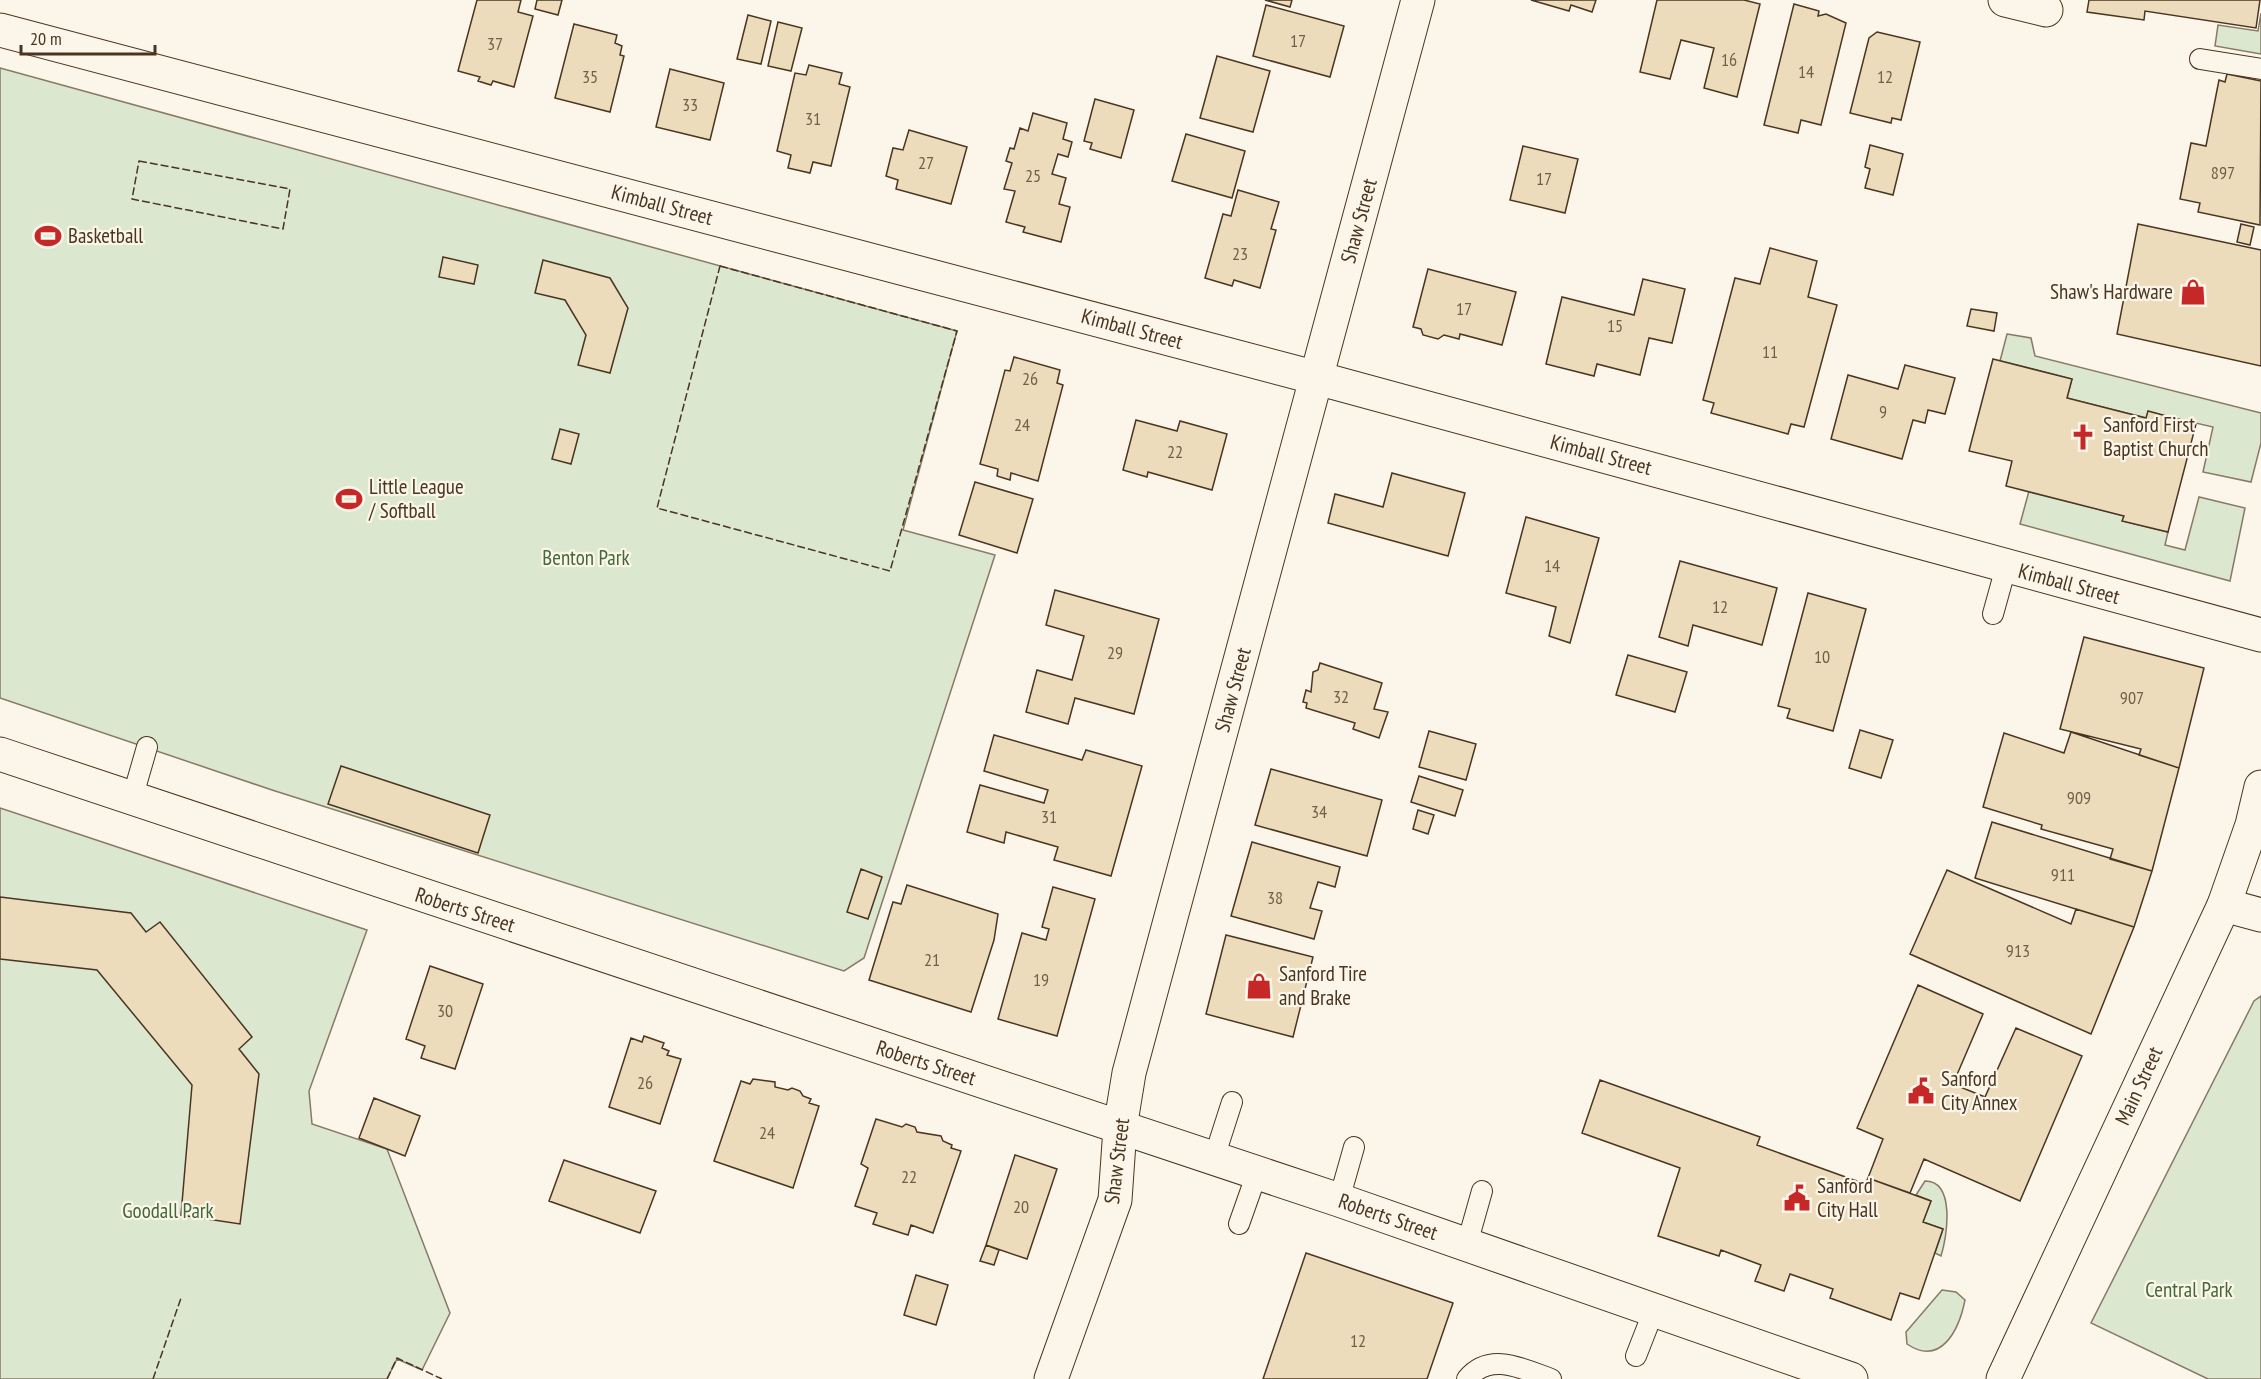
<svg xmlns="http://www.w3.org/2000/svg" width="2261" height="1379" viewBox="0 0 2261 1379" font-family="'PT Sans Narrow',sans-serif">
  <rect width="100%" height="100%" fill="#fbf6e9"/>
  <!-- green -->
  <path fill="#dce7d0" stroke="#887966" stroke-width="1.5" d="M2261 13V54L2215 46 2218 25 2258 31Z
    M0 68 957 331 903 530 995 555 864 958 844 971 272 790 0 698Z
    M2007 334 2031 338 2035 356 2261 413V443L2251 482 2203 472 2213 427 2149 412 2146 418 2067 398 2072 379 2000 361Z
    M2029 491 2124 516 2123 521 2168 532 2165 545 2185 550 2199 497 2245 508 2230 581 2020 524Z
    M0 808 367 930 309 1091 312 1124 387 1149 450 1313 422 1370 397 1359 387 1379H0Z
    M2261 996V1379H2208L2091 1323 2254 1001Z
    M1925 1181C1956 1181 1947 1237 1941 1256L1935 1253 1943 1229 1923 1222 1931 1201 1916 1195Z
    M1942 1290 1956 1292 1965 1300C1959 1330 1941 1367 1907 1344L1906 1332Z"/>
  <!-- building -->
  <path fill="#ecdcbc" stroke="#4a3520" stroke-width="1.5" d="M477 0H521L518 12 533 16 514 87 493 81 491 85 478 81 480 77 458 71Z
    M537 0H562L558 15 535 9Z
    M1265 0H1292L1290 7Z
    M1531 0H1596L1592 12 1571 5 1569 11Z
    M1657 0H1744L1760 4 1737 97 1704 88 1714 48 1681 40 1670 79 1640 72Z
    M2089 0H2260L2256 28 2145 11 2144 20 2087 12Z
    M1794 4 1819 11 1818 16 1826 14 1846 23 1821 125 1801 120 1798 133 1764 125Z
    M1266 5 1344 26 1330 77 1253 56Z
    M748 15 771 21 761 64 737 59Z
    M778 22 802 28 791 71 768 66Z
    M574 24 617 35 615 43 622 46 620 55 624 56 610 112 555 98Z
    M1877 32 1920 42 1901 120 1892 118 1891 123 1850 113 1869 38Z
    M1217 56 1270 71 1253 132 1200 118Z
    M809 65 842 73 839 84 850 87 831 166 813 162 810 173 788 168 791 155 777 151 795 73 806 75Z
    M670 69 724 83 710 140 656 127Z
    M2227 74 2261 81 2260 225 2198 212 2200 203 2180 199 2191 143 2206 146 2219 80 2225 82Z
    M1095 99 1134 110 1121 158 1090 149 1092 143 1084 141Z
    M1033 113 1067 123 1063 139 1072 142 1068 157 1058 154 1052 174 1066 178 1059 204 1070 207 1061 242 1023 232 1025 227 1006 222 1015 191 1004 189 1012 163 1006 161 1010 148 1014 149 1020 128 1028 131Z
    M909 130 967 147 951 204 896 189 898 180 886 176 893 148 903 150Z
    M1186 134 1245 151 1232 198 1172 181Z
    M1870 145 1903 154 1893 195 1865 188 1870 169 1865 167Z
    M1523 146 1578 159 1565 213 1510 200Z
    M1238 190 1279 202 1271 229 1276 230 1260 288 1234 280 1232 286 1205 278 1223 214 1231 216Z
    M2138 224 2261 250V366L2117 334Z
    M2241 224 2254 227 2250 245 2237 242Z
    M1770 248 1817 261 1808 297 1837 305 1804 427 1791 424 1788 434 1711 413 1714 403 1703 400 1735 278 1760 284Z
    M443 257 478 265 474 284 439 277Z
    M543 260 610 278 628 308 610 373 578 365 586 335 565 300 535 293Z
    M1428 269 1516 292 1502 345 1460 334 1459 339 1444 335 1438 339 1423 335 1421 329 1413 327Z
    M1643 279 1685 289 1672 343 1649 338 1640 375 1597 364 1594 376 1546 364 1562 297 1634 315Z
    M1971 309 1997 313 1994 331 1967 326Z
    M1014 357 1060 370 1057 383 1063 385 1038 481 1011 473 1010 480 997 476 998 469 980 464 1005 370 1010 371Z
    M1993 359 2072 379 2067 398 2146 418 2148 411 2196 424 2168 532 2122 521 2124 516 2006 486 2012 461 1969 451Z
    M1905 365 1955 378 1945 414 1928 410 1925 423 1913 420 1902 459 1831 439 1848 375 1898 389Z
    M1136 420 1177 431 1180 421 1227 434 1212 490 1148 472 1147 477 1123 470Z
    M560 429 579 434 571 464 552 459Z
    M1392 473 1465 493 1448 556 1328 523 1335 494 1383 507Z
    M975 482 1033 499 1017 553 959 535Z
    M1526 517 1599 538 1570 643 1549 636 1556 607 1506 593Z
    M1680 561 1777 588 1762 645 1693 625 1688 646 1659 637Z
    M1055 590 1159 619 1134 714 1075 698 1068 724 1026 712 1037 670 1072 680 1084 636 1046 625Z
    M1808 593 1866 609 1833 731 1787 718 1790 709 1778 706Z
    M2084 637 2204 668 2179 768 2139 755 2141 749 2060 729Z
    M1628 655 1687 672 1675 712 1616 695Z
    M1320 663 1382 683 1374 709 1388 712 1379 738 1353 729 1355 723 1306 708 1307 703 1303 702 1306 690 1311 692 1313 672 1318 670Z
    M1860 730 1893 740 1881 778 1849 768Z
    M1429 731 1476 744 1466 780 1419 767Z
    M2071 732 2179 768 2152 871 2110 859 2113 849 2041 829 2042 825 1983 807 2004 733 2064 753Z
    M994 735 1082 760 1086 750 1142 766 1111 876 1054 860 1058 847 1006 832 1004 843 967 832 980 785 1044 803 1048 790 984 771Z
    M341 766 490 815 478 853 328 804Z
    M1271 769 1382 800 1367 856 1255 825Z
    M1419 776 1463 790 1455 816 1411 802Z
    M1418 810 1434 815 1428 834 1413 829Z
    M1992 822 2152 871 2134 927 1975 878Z
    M1252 842 1340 867 1335 887 1318 882 1310 908 1322 911 1314 939 1231 916Z
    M861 869 882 877 868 919 847 912Z
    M1947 870 2071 924 2076 909 2134 927 2091 1034 1910 954Z
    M907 885 998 914 994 940 971 1012 869 980 893 902 901 904Z
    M1053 887 1095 899 1057 1036 998 1019 1022 933 1046 940 1049 929 1042 927Z
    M0 897 131 913 146 932 160 922 252 1037 239 1049 259 1074 240 1224 181 1215 192 1085 97 970 0 959Z
    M1226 935 1313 957 1293 1037 1206 1014Z
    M430 966 483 984 455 1069 421 1058 425 1046 406 1039Z
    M1918 985 1983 1014 1953 1084 1985 1097 2016 1028 2082 1056 2020 1201 1924 1159 1910 1193 1868 1178 1883 1139 1857 1128Z
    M644 1036 664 1043 662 1048 669 1051 667 1055 681 1059 660 1124 609 1107 631 1038 642 1042Z
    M753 1079 775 1082V1087L788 1090 792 1088 800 1091 803 1096 811 1099 809 1103 819 1106 793 1188 714 1161 741 1081 750 1084Z
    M1600 1080 1760 1137 1757 1145 1865 1184 1868 1178 1931 1201 1923 1222 1943 1229 1919 1299 1900 1293 1891 1320 1830 1298 1833 1289 1790 1274 1784 1291 1755 1281 1761 1265 1721 1250 1719 1256 1658 1236 1680 1168 1582 1133Z
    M374 1098 420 1116 405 1156 359 1138Z
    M876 1119 902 1127 906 1124 915 1127 917 1132 941 1136 943 1141 952 1145 951 1148 961 1151 933 1233 911 1225 908 1235 873 1224 877 1213 855 1206 868 1168 861 1164Z
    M1015 1155 1057 1169 1027 1259 986 1245Z
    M564 1160 656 1191 640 1233 549 1201Z
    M986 1245 999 1250 994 1265 980 1261Z
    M1306 1253 1453 1303 1427 1379H1263Z
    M916 1275 948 1285 936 1325 904 1315Z"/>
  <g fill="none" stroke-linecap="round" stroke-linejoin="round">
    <!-- service casing -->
    <g stroke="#4a3520" stroke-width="22">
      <path id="service" d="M2200 59 2261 69
        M1993 614 2006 567
        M132 799 147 747
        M1214 1158 1232 1102
        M1339 1200 1354 1147
        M1239 1224 1257 1173
        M1467 1244 1482 1191
        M1636 1356 1654 1310
        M1467 1379C1490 1351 1523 1369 1551 1379"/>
    </g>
    <!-- minor casing -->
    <g stroke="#4a3520" stroke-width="35">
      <path id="minor" d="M2005 0 2046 10
        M0 30 1317 378 2261 635
        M1051 1379 1115 1200 1120 1128 1129 1073 1418 0"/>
    </g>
    <!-- tertiary casing -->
    <g stroke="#4a3520" stroke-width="35">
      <path id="tertiary" d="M0 754 1339 1200 1851 1379
        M2224 905 2261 915"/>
    </g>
    <!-- trunk casing -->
    <g stroke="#4a3520" stroke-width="35">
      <path id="trunk" d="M2003 1379 2224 905 2252 825 2261 787"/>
    </g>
    <!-- service -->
    <use href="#service" stroke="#fbf6e9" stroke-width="20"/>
    <!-- minor -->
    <use href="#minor" stroke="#fbf6e9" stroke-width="33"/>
    <!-- tertiary -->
    <use href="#tertiary" stroke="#fbf6e9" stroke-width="33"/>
    <!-- trunk -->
    <use href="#trunk" stroke="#fbf6e9" stroke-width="33"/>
    <!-- fence -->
    <path stroke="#4a3520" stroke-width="1.5" stroke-dasharray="8 3" stroke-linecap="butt" d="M139 161 290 189 283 229 132 199Z
      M720 266 957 331 890 571 657 508Z
      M153 1379 181 1298
      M387 1379 397 1358 442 1379"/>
  </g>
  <!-- icons -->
  <defs>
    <g id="stadium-bare" transform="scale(2.07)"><path d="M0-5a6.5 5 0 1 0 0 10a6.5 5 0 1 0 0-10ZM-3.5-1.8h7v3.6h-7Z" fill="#c62828" stroke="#fbf6e9" stroke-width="2.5" paint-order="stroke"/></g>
    <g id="shop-bare" transform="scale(2.07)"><path d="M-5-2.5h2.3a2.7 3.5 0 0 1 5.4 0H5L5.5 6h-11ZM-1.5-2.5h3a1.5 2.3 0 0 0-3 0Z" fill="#c62828" stroke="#fbf6e9" stroke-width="2.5" paint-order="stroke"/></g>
    <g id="church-bare" transform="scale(2.07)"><path d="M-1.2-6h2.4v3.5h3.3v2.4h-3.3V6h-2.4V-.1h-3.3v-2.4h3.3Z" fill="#c62828" stroke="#fbf6e9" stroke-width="2.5" paint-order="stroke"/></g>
    <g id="civic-bare" transform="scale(2.07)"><path d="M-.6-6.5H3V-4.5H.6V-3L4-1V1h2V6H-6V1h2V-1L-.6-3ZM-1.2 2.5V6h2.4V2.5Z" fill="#c62828" stroke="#fbf6e9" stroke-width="2.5" paint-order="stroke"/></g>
  </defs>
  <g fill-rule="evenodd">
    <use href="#stadium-bare" x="48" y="236"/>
    <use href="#shop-bare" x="2193" y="292"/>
    <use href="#church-bare" x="2083" y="437"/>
    <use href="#stadium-bare" x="349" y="499"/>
    <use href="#shop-bare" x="1259" y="986"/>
    <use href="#civic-bare" x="1921" y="1091"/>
    <use href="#civic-bare" x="1797" y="1198"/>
  </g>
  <g text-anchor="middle" stroke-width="4.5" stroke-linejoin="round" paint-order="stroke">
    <!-- number labels -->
    <g font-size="18" fill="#725f47">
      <text x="1298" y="47">17</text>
      <text x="495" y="50">37</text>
      <text x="1729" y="66">16</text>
      <text x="1806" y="78">14</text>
      <text x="590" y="83">35</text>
      <text x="1885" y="83">12</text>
      <text x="690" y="111">33</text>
      <text x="813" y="125">31</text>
      <text x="926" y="169">27</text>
      <text x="2223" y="179">897</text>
      <text x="1033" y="182">25</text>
      <text x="1544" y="185">17</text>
      <text x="1240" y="260">23</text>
      <text x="1464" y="315">17</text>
      <text x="1615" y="332">15</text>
      <text x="1770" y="358">11</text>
      <text x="1030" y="385">26</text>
      <text x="1883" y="418">9</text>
      <text x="1022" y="431">24</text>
      <text x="1175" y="458">22</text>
      <text x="1552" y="572">14</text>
      <text x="1720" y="613">12</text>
      <text x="1115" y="659">29</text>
      <text x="1822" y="663">10</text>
      <text x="1341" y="703">32</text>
      <text x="2132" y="704">907</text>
      <text x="2079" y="804">909</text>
      <text x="1319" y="818">34</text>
      <text x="1049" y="823">31</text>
      <text x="2063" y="881">911</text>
      <text x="1275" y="904">38</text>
      <text x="2018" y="957">913</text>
      <text x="932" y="966">21</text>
      <text x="1041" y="986">19</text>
      <text x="445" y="1017">30</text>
      <text x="645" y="1089">26</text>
      <text x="767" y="1139">24</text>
      <text x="909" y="1183">22</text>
      <text x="1021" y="1213">20</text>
      <text x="1358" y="1347">12</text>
    </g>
    <!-- street labels -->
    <g font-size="21" fill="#4a3520" stroke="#fbf6e9">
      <text transform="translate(662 205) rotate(15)" y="7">Kimball Street</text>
      <text transform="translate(1359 221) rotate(-75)" y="7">Shaw Street</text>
      <text transform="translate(1132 329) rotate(15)" y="7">Kimball Street</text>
      <text transform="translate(1601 455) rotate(15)" y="7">Kimball Street</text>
      <text transform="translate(2069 584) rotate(15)" y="7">Kimball Street</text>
      <text transform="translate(1233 690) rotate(-75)" y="7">Shaw Street</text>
      <text transform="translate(465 910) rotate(18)" y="7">Roberts Street</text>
      <text transform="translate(926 1063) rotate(18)" y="7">Roberts Street</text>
      <text transform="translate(2139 1086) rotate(-65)" y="7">Main Street</text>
      <text transform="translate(1117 1161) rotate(-83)" y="7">Shaw Street</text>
      <text transform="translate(1388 1217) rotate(19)" y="7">Roberts Street</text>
    </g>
    <!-- poi labels -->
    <g font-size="21" fill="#4a3520" stroke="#fbf6e9" text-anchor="start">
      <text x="68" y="243">Basketball</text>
      <text x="2173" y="299" text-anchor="end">Shaw's Hardware</text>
      <text x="2103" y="432">Sanford First<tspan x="2103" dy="24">Baptist Church</tspan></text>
      <text x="369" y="494">Little League<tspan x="369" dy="24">/ Softball</tspan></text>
      <text x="1279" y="981">Sanford Tire<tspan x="1279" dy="24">and Brake</tspan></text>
      <text x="1941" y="1086">Sanford<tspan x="1941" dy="24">City Annex</tspan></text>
      <text x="1817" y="1193">Sanford<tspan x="1817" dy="24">City Hall</tspan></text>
    </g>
    <!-- park labels -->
    <g font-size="21" fill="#436837" stroke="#fbf6e9">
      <text x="586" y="565">Benton Park</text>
      <text x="168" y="1218">Goodall Park</text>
      <text x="2189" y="1297">Central Park</text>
    </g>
  </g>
  <!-- scale -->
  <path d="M21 45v9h134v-9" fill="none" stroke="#4a3520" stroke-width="3"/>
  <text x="30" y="45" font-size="18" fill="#4a3520" stroke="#fbf6e9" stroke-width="4.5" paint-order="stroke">20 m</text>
</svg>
